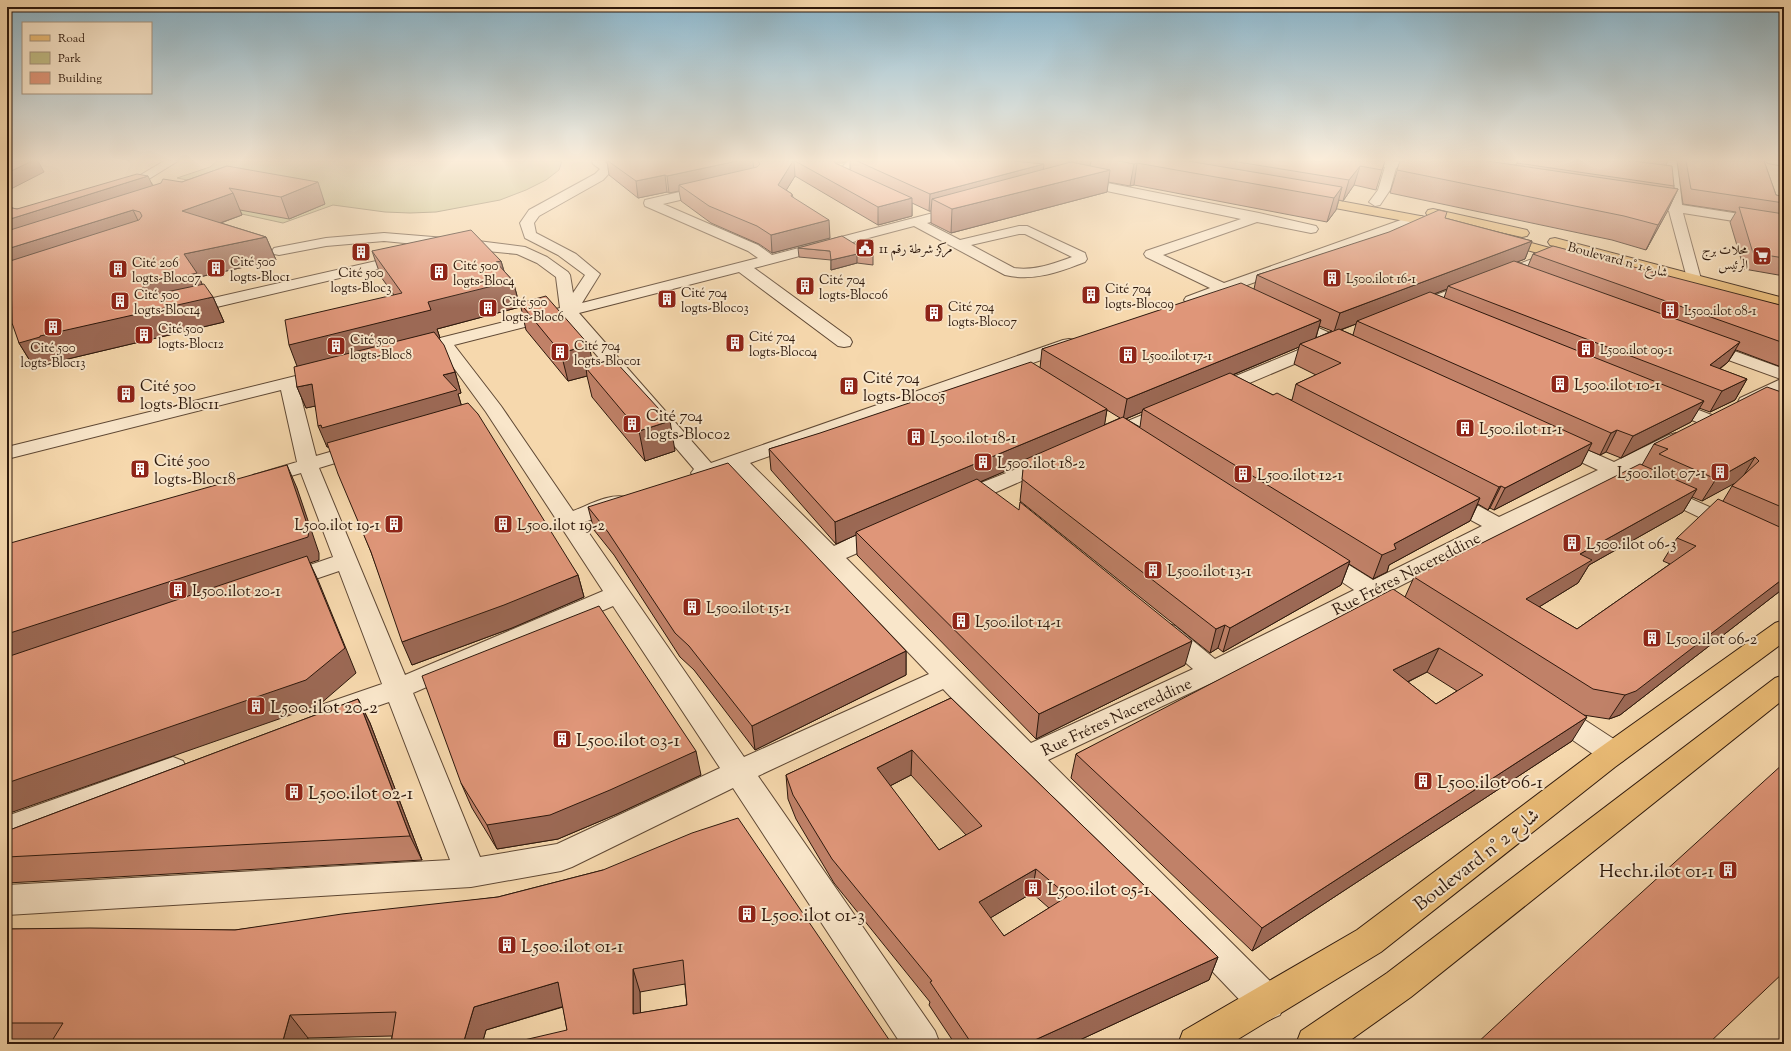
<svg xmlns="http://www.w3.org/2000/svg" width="1791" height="1051" viewBox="0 0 1791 1051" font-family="'Sorts Mill Goudy',Amiri,serif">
  <rect width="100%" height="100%" fill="#f6d8ad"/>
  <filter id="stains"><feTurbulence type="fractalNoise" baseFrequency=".005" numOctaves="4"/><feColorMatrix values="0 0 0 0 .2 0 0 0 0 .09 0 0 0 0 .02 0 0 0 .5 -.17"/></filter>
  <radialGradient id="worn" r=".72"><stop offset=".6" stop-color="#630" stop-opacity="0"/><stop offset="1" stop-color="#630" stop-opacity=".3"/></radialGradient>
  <!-- green -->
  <path fill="#c2bd86" stroke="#786a49" d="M217 161H562L559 170 546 180 526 190 500 200 436 212 410 213 385 212 333 205 283 223 187 202 230 188 177 178 210 167Z"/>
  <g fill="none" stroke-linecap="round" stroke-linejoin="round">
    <!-- minor casing -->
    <g stroke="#5f4834" stroke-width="2">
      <path id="minor" d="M164 161H178L144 182 151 183 153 186 151 189C144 190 131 188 127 183Z
        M592 161H606L605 162 613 169 603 180 539 216 534 223 536 233 576 254 600 274 582 303 758 258 748 251 645 206 644 203 645 200 710 185 714 186 716 189 714 192 663 204 758 245 772 255 960 206 965 207 967 210 965 213 927 223 960 240 1019 226H1027L1085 253 1087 259 1085 262C1059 272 1033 282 1005 275L914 226 754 268 850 338 852 342 850 346 844 347 838 346 739 272 579 313 711 463 1063 340 1069 339 1075 340 1077 344 1075 348 750 463 834 546C850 539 874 523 892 528L895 533 892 538 846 558 1031 743 1193 669 1157 638 1153 632 1157 626 1166 623 1175 626 1215 659 1354 590 1312 562 1309 557 1312 552 1320 550 1328 552 1373 580 1482 526 1439 503 1436 498 1439 493 1447 492 1455 493 1499 517 1598 470 1551 448 1548 444 1551 440 1558 438 1565 440 1614 462 1669 435 1676 433 1683 435 1686 439 1683 443 1631 470 1633 474 1630 478 1623 480 1615 478 1390 591 1394 597 1390 603 1382 605 1371 601 1222 678 1048 760 1280 991 1285 1003 1280 1015 1267 1021 1254 1015 943 689 758 776 935 1031 940 1044H901L733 788 572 867 561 871 471 887 7 915V885L450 860 389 702 331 722 321 719 317 712 321 705 382 684 339 571 286 589 278 586 274 581 278 576 333 557 301 473 260 485 253 483 250 479 253 475 297 462 281 390 7 459V447L324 369 330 370 333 374 330 378 298 386 316 456 361 443 368 445 371 449 368 453 319 468 405 675 603 591 486 412 440 349 414 355 408 354 405 350 408 346 560 308 556 277 537 263 517 254 384 241 326 246 279 255 274 254 272 251 274 248 279 247 326 238 384 233 470 240 525 247 547 257 568 272 570 275 573 293 585 275 558 255 525 238 520 223 529 210 595 174 600 169 593 164ZM1019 234H1025L1072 257C1053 264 1034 271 1014 268L971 245ZM564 317 694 469 691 473 694 477 701 479 733 469 929 674 744 757 582 523 626 507 629 502 626 497C609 493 589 505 573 511L501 406 454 345ZM613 606 720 768 557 844 480 857 413 693Z
        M848 161H860L848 174 865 184 863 187H855L834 175Z
        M1364 161C1376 160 1427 161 1433 169L1427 173 1396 168 1390 190 1380 205 1375 206 1369 202 1378 190 1385 167 1366 163Z
        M1665 161H1677L1682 205 1784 221V229L1683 213 1701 279 1698 282H1688L1669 211 1639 206 1633 202 1639 198 1669 203Z
        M1766 161H1784V166L1768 163Z
        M1077 177 1259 213 1316 226 1318 229 1316 232 1311 233 1257 222 1163 255 1224 283 1412 216H1422L1424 219 1422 222 1236 289 1239 293 1236 296C1230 298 1226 294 1221 295 1209 296 1199 307 1186 303L1184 300 1186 297 1210 288 1146 257 1144 254 1146 251 1241 219 1073 184 1071 181 1073 178Z
        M1556 250 1561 251 1563 254 1561 257 1421 311H1409L1407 308 1409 305Z
        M407 254 412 255 414 258 412 261 187 314 181 312 179 309 181 306 187 304Z
        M1289 315 1355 344 1357 348 1355 352 1349 353 1332 346 1330 349 1221 395 1215 396 1209 395 1206 391 1209 387 1320 341 1283 323 1281 320 1283 317Z
        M1704 340 1784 369V391C1771 397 1755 410 1740 406L1738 402 1740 398 1781 379 1698 349 1696 345 1698 341Z
        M1667 398 1717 417 1720 421 1717 425 1710 427 1660 408 1658 404 1660 400Z
        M1169 404 1176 406 1178 410 1176 414 1115 440 1108 442 1101 440 1098 436 1101 432Z
        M1049 456 1056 458 1059 462 1056 466 969 504 961 505 953 504 950 499 953 494Z
        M1660 485 1784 540V556L1776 554 1653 495 1649 491 1653 487Z
        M1555 704 1565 707 1623 745 1627 753 1623 761 1613 764 1603 761 1545 721 1541 714 1545 707Z
        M173 757 183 761 187 769 183 777 7 842V816Z"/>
    </g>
    <!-- major casing -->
    <g stroke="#2d180c" stroke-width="2">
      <path id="major" d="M1308 195 1447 221 1452 222 1454 225 1452 228 1447 229 1303 202 1302 199Z
        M1433 209 1527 230 1529 233 1527 236 1522 237 1428 216 1426 213 1428 210Z
        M1502 235 1576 255 1578 258 1576 261 1571 262 1497 242 1495 239 1497 236Z
        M1555 238 1784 298V308L1550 245 1548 242 1550 239Z
        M1784 620V642L1615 767 1381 952 1230 1044H1178L1183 1031 1357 930 1595 751 1775 623Z
        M1784 675V699L1411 997 1345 1044H1296L1301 1031 1387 973 1775 678Z"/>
    </g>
    <!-- minor -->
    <use href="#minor" fill="#f9e6ca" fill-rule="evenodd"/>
    <!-- major -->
    <use href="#major" fill="#ebbc76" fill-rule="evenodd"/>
  </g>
  <!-- wall -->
  <path fill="#c08168" stroke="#2d180c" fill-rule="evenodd" d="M607 161H846L843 163H835L850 170V161H1091L1090 166 1091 161H1385L1376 190 1354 185 1343 201 1339 200 1336 210 1327 222 1134 185 1130 186 1108 182 1107 192 951 233 931 223V211H929L912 203V216L878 225 795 176 786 190 792 194 793 197 830 238 772 253 759 244 711 223 681 201 679 191 669 193 667 192 638 198 609 175Z
    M1400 161 1516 165 1518 161H1668L1666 165 1674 186V188L1678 189 1667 212 1646 250 1612 240 1390 193Z
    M1677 161H1764L1776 195 1784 197V276L1744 269 1730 222 1736 212 1683 204Z
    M227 166 325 204 289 219 240 210 242 215 221 223 266 237 276 260 199 277 202 284 213 297 224 322 55 362V364L35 369 19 343 11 294 7 292V207L17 209 153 186 182 182Z
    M1445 218 1532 241 1525 259 1517 262 1528 266 1533 254 1784 306V368L1736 350 1728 362 1720 369 1747 379 1735 400 1710 412 1699 408 1691 422 1621 458 1606 452 1600 455 1588 450 1581 465 1494 510 1490 508 1488 510 1478 504 1470 521 1389 565 1387 572 1373 579 1349 564 1341 585 1223 652 1218 648 1210 653 1020 501 1024 463 980 482 1185 665 1036 739 857 555 856 535 836 544 771 470 769 449 1040 368 1042 349 1254 289 1257 275ZM1447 289 1444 298 1434 294ZM1356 324 1353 335 1341 330ZM1319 326 1332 331 1316 338ZM1299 347 1294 364 1316 375 1296 384 1292 400 1273 395 1233 375ZM1107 410 1120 418 1104 425ZM1142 412 1140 427 1126 419Z
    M798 248 873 255V265L857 263 831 270V260L799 257Z
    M372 251 501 261 504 271 513 281 520 307 437 329 440 338H439L455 372 461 393 458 394 461 404 578 575 584 597 512 628 412 665 371 552 329 447H327L315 406 306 408 297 387V366L394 295 381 277Z
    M520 303 593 365 675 451 645 461 592 397 587 376 568 381 526 330Z
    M1784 393V588L1620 715 1609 719 1583 715 1572 741 1252 951 1071 778 1076 754 1405 597 1414 577 1642 465 1654 444ZM1736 482 1732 486 1723 501 1677 538 1663 561 1670 564 1577 629 1539 607 1578 583 1589 565 1683 512 1692 497 1702 501ZM1427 672 1457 691 1436 704 1408 682Z
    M588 507 906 651V675L755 750 694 670 680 657 614 555 594 530Z
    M951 698 1218 957 1209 980 1071 1044H955L929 1005 930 1002 834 883 796 819 788 799 786 775ZM911 775 966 835 939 850 890 786ZM1032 893 1049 908 1004 936 990 918Z
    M358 699 370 723 422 860 7 883V831Z
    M701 775 617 814 558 839 497 849 472 808 461 783Z
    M603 870 892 1044 567 1030 563 1007 486 1030 482 1044H391L392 1036 308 1038 306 1044H7V929L235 930 498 897ZM685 984 687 1005 640 1013V992Z"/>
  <!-- shaded-wall -->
  <path fill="#9c6955" stroke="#2d180c" d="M32 161H38L44 172 7 191V173Z
    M737 161H753L754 174 679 185V191L669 193 667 176Z
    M793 161H794L795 176 779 202 778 185Z
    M842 161H846L843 163Z
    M1069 161H1091L1090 166 1068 173Z
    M1137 163 1134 185 1130 186 1134 164Z
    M1044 164 1042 181 932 199 931 211H929L930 194Z
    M1360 166 1354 185 1343 201 1349 180Z
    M1110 170 1107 192 951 233 952 209Z
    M665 175 667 192 638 198 636 181Z
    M148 176 158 197 7 246V220Z
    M318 182 325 204 289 219 281 197Z
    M1342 187 1336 210 1327 222 1334 198Z
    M1678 189 1667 212 1646 250 1658 225Z
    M233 193 242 215 192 233 182 211Z
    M912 198V216L878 225V207Z
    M133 210 144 233 11 275 7 274V249Z
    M829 220 830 238 772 253 771 235Z
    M266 237 276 260 199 277 208 298 213 297 224 322 55 362V364L35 369 19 343 142 288 145 285 184 254Z
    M1532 241 1525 259 1451 287 1448 286 1447 289 1360 322 1357 321 1356 324 1334 332 1340 313Z
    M857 254V263L831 270V260Z
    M501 261 507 282 513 281 520 307 437 329 440 338 300 374 289 345 496 262Z
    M1321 320 1315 340 1300 344 1299 347 1146 411 1143 409 1142 412 1123 420 1127 399Z
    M1740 342 1728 362 1701 383 1710 365Z
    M589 345 595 374 586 368 587 376 568 381 561 353Z
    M455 372 461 393 458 394 463 411 327 447 318 426 443 375Z
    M1747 379 1735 400 1710 412 1722 391Z
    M312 384 320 405 306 408 297 387Z
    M1704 401 1691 422 1621 458 1633 436Z
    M1107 409 1104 429 858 534 856 532V535L836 544 835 522Z
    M670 421 675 451 645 461 639 431Z
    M1617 430 1606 452 1600 455 1611 433Z
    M1592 443 1581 465 1494 510 1505 488Z
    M1755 457 1741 480 1702 501 1716 479Z
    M287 465 297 488 319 553V560L310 563 318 580 356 673 319 705 7 814V634Z
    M1501 486 1490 508 1488 510 1499 487Z
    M1697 489 1683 512 1589 565 1578 583 1513 623 1526 599 1580 554Z
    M1480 498 1470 521 1389 565 1387 572 1373 579 1382 555 1394 544Z
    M1350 561 1341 585 1223 652 1230 628Z
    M578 575 584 597 512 628 412 665 402 642Z
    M1784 578V588L1620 715 1609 719 1625 695Z
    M1225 625 1218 648 1210 653 1216 629Z
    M1192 641 1185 665 1036 739 1039 714Z
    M1439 648 1427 672 1383 694 1393 670Z
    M906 651V675L755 750 752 726Z
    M358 699 370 723 422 860 410 836Z
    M1587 717 1572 741 1252 951 1262 928Z
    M912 750 911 775 878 792 877 768Z
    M696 751 701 775 617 814 558 839 497 849 487 825Z
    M1036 869 1032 893 977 926 979 902Z
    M1218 957 1209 980 1071 1044H1026Z
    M633 969 640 992 641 1037 633 1014Z
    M558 982 568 1005 486 1030 482 1044H463L474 1007Z
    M290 1015 308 1038 306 1044H282Z"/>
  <!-- building -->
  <path fill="#df9679" stroke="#2d180c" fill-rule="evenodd" d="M7 161H32L7 173Z
    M608 161H737L667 176 665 175 636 181Z
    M758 161H793L778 185 792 194 791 196 829 220 771 235 757 226 709 206 679 185 757 167 760 164Z
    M795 161H834L835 163 912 198 878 207Z
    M857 161H1013L1044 164 930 194Z
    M1119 161H1188L1342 187 1334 198 1137 163 1134 164Z
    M1232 161H1385L1382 170 1360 166 1349 180Z
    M1400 161H1487L1678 189 1658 225 1624 216 1397 170Z
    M1518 161H1633L1672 166 1674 186 1517 163Z
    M1686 161H1764L1776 195 1784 197V203L1691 189Z
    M1071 162 1110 170 952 209 932 199Z
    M227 166 318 182 281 197 229 188 233 193 182 211 266 237 184 254 197 273 145 285 142 288 144 293 152 295 204 284 213 297 40 336V337L19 343 12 323 11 275 7 274V262L139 220 142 216 140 212 133 210 7 249V231L161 183 163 179 182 182Z
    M137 174 148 176 7 220V207L17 209Z
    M1739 207 1784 214V258L1753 253Z
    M1439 210 1447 212 1445 218 1532 241 1340 313 1257 275 1389 232Z
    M471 230 501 261 496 262 513 281 428 302 431 310 289 345 285 320 402 293 372 251Z
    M842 236 873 255 857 254 831 260 830 251 798 248Z
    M1553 246 1784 306V343L1533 254Z
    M1514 261 1740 342 1710 365 1747 379 1722 391 1448 286Z
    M1241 283 1321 320 1127 399 1042 349Z
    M1430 292 1704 401 1633 436 1617 430 1611 433 1357 321Z
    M546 296 589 345 561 353 520 303Z
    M1339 329 1592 443 1505 488 1501 486 1499 487 1296 384 1341 363 1300 344Z
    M434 332 444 345 455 372 443 375 457 390 322 428 321 425 318 426 312 384 297 387 294 367Z
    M614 360 670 421 639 431 586 368Z
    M1031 362 1107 409 835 522 769 449 820 433Z
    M1230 373 1273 395 1277 393 1480 498 1394 544 1396 549 1382 555 1143 409Z
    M1767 387 1784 393V508L1732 486 1759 461 1755 457 1716 479 1659 454 1668 449 1654 444Z
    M468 403 478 414 578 575 504 605 402 642 371 552 338 474 327 443Z
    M1123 417 1350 561 1230 628 1225 625 1216 629 1022 479 1024 460Z
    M728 463 906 651 752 726 689 646 675 633 608 532 588 507Z
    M1640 464 1697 489 1580 554 1592 560 1526 599 1577 629 1696 546 1677 538 1718 499 1784 529V578L1636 691 1625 695 1593 689 1414 577Z
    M287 465 309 530 308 537 7 634V544Z
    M977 479 1019 510 1020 502 1192 641 1039 714 856 532Z
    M307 556 345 648 306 680 7 783V657Z
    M1393 589 1587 717 1262 928 1076 754ZM1439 648 1483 675 1436 704 1393 670Z
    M599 606 696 751 610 790 550 815 487 825 461 783 422 676Z
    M951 698 1218 957 1026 1044H972L930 982 932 981 832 859 793 795 786 775ZM912 750 982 826 939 850 877 768ZM1036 869 1068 896 1004 936 979 902Z
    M358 699 410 836 7 857V831Z
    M1784 763V972L1708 1044H1476L1542 983Z
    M738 818 892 1044H507L567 1030 558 982 474 1007 463 1044H391L396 1012 290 1015 282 1044H50L63 1023H7V929L90 928 235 930 342 914 498 897 603 870 692 833ZM683 960 687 1005 633 1014V969Z"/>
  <!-- sky -->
  <linearGradient id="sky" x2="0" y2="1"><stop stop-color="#8ab7ce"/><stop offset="0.52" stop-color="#fbedda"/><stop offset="1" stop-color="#fbedda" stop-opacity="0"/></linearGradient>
  <rect width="1791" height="308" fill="url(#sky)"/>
  <!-- icons -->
  <defs>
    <g id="civic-square" transform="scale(1)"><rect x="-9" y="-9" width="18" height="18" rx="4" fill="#8f2418" stroke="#f9e6ca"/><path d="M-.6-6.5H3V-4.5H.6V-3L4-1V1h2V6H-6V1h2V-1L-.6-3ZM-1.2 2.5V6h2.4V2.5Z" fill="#fff"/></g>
    <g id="building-square" transform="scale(1)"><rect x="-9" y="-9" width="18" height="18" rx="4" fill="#8f2418" stroke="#f9e6ca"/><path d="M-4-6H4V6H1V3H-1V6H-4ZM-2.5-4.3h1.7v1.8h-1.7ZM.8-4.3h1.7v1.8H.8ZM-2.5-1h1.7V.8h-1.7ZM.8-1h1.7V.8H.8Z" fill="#fff"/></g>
    <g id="supermarket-square" transform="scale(1)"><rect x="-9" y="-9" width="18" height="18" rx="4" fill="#8f2418" stroke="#f9e6ca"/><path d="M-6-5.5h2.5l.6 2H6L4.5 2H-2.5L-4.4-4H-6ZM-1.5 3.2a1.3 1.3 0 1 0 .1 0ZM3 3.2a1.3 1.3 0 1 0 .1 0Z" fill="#fff"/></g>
  </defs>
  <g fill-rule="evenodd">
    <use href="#civic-square" x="865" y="248"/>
    <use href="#building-square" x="361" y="252"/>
    <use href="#supermarket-square" x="1762" y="256"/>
    <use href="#building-square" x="216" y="268"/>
    <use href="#building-square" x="118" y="269"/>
    <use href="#building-square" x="439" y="272"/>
    <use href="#building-square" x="1332" y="278"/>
    <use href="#building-square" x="805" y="286"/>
    <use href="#building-square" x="1091" y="295"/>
    <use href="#building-square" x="667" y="299"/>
    <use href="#building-square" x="120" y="301"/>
    <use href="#building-square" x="488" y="308"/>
    <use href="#building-square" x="1670" y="310"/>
    <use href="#building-square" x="934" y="313"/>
    <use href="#building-square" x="53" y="327"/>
    <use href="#building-square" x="144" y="335"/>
    <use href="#building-square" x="735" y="343"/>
    <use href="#building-square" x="336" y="346"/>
    <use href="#building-square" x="1586" y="349"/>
    <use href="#building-square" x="560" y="352"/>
    <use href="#building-square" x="1128" y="355"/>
    <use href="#building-square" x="1560" y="384"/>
    <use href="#building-square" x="849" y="386"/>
    <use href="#building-square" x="126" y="394"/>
    <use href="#building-square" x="632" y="424"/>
    <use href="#building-square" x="1465" y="428"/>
    <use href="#building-square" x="916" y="437"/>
    <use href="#building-square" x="983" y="462"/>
    <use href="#building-square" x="140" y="469"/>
    <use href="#building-square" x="1720" y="472"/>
    <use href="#building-square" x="1243" y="474"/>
    <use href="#building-square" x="394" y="524"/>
    <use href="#building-square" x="503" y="524"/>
    <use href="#building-square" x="1572" y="543"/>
    <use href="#building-square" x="1153" y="570"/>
    <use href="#building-square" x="178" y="590"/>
    <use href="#building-square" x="692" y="607"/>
    <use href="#building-square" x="961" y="621"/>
    <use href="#building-square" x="1652" y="638"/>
    <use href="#building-square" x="256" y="706"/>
    <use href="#building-square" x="562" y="739"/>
    <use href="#building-square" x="1423" y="781"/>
    <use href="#building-square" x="294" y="792"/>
    <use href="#building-square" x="1728" y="870"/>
    <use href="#building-square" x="1033" y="888"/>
    <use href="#building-square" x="747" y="914"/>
    <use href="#building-square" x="507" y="945"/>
  </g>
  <g text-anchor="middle" stroke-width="4" stroke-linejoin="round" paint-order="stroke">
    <!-- far-poi labels -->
    <g font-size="13" fill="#2d180c" stroke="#f9e6ca" text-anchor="start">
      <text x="879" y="253">مركز شرطة رقم 11</text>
      <text x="1748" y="254" text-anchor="end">محلات برج<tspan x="1748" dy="15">الرئيس</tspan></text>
      <text x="230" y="266">Cité 500<tspan x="230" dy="15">logts-Bloc1</tspan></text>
      <text x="132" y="267">Cité 206<tspan x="132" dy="15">logts-Bloc07</tspan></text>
      <text x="453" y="270">Cité 500<tspan x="453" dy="15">logts-Bloc4</tspan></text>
      <text x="361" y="277" text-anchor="middle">Cité 500<tspan x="361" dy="15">logts-Bloc3</tspan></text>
      <text x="1346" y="283">L500.ilot 16-1</text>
      <text x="819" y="284">Cité 704<tspan x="819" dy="15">logts-Bloc06</tspan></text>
      <text x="1105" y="293">Cité 704<tspan x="1105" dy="15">logts-Bloc09</tspan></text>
      <text x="681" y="297">Cité 704<tspan x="681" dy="15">logts-Bloc03</tspan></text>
      <text x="134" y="299">Cité 500<tspan x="134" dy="15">logts-Bloc14</tspan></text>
      <text x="502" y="306">Cité 500<tspan x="502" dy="15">logts-Bloc6</tspan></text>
      <text x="948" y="311">Cité 704<tspan x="948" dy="15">logts-Bloc07</tspan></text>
      <text x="1684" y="315">L500.ilot 08-1</text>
      <text x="158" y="333">Cité 500<tspan x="158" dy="15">logts-Bloc12</tspan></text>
      <text x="749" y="341">Cité 704<tspan x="749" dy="15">logts-Bloc04</tspan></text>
      <text x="350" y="344">Cité 500<tspan x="350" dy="15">logts-Bloc8</tspan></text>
      <text x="574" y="350">Cité 704<tspan x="574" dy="15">logts-Bloc01</tspan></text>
      <text x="53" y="352" text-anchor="middle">Cité 500<tspan x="53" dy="15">logts-Bloc13</tspan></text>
      <text x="1600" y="354">L500.ilot 09-1</text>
      <text x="1142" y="360">L500.ilot 17-1</text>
    </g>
    <!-- far-street labels -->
    <g font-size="13" fill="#2d180c" stroke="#f9e6ca">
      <text transform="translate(1618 259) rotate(15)" y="5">Boulevard n° شارع 1</text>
    </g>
    <!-- poi labels -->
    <g font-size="16" fill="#2d180c" stroke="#f9e6ca" text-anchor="start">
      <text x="863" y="383">Cité 704<tspan x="863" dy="18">logts-Bloc05</tspan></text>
      <text x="1574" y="390">L500.ilot 10-1</text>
      <text x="140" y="391">Cité 500<tspan x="140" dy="18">logts-Bloc11</tspan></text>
      <text x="646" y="421">Cité 704<tspan x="646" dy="18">logts-Bloc02</tspan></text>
      <text x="1479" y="434">L500.ilot 11-1</text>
      <text x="930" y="443">L500.ilot 18-1</text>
      <text x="154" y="466">Cité 500<tspan x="154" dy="18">logts-Bloc18</tspan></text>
      <text x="997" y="468">L500.ilot 18-2</text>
      <text x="1706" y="478" text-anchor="end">L500.ilot 07-1</text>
      <text x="1257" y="480">L500.ilot 12-1</text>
      <text x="380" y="530" text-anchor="end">L500.ilot 19-1</text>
      <text x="517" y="530">L500.ilot 19-2</text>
      <text x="1586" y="549">L500.ilot 06-3</text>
      <text x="1167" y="576">L500.ilot 13-1</text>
      <text x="192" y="596">L500.ilot 20-1</text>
      <text x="706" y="613">L500.ilot 15-1</text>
      <text x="975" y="627">L500.ilot 14-1</text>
      <text x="1666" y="644">L500.ilot 06-2</text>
    </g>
    <!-- street labels -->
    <g font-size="16" fill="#2d180c" stroke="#f9e6ca">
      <text transform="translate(1406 573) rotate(-27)" y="6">Rue Fréres Nacereddine</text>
      <text transform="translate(1116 716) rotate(-25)" y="6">Rue Fréres Nacereddine</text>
    </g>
    <!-- near-poi labels -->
    <g font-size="19" fill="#2d180c" stroke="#f9e6ca" text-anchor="start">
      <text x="270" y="713">L500.ilot 20-2</text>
      <text x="576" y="746">L500.ilot 03-1</text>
      <text x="1437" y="788">L500.ilot 06-1</text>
      <text x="308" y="799">L500.ilot 02-1</text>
      <text x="1714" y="877" text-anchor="end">Hech1.ilot 01-1</text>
      <text x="1047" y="895">L500.ilot 05-1</text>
      <text x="761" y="921">L500.ilot 01-3</text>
      <text x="521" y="952">L500.ilot 01-1</text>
    </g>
    <!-- near-street labels -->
    <g font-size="19" fill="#2d180c" stroke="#f9e6ca">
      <text transform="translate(1476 859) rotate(-38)" y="7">Boulevard n° شارع 2</text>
    </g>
  </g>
  <!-- margin -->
  <rect width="1791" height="1051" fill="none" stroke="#f6d8ad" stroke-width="24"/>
  <rect x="8" y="8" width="1775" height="1035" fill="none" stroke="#2d180c" stroke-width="2"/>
  <rect x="12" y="12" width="1767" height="1027" fill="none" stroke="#2d180c"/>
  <!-- legend -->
  <rect x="22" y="22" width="130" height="72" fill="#f9e6ca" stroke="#a7947e"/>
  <rect x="30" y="35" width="20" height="6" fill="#ebbc76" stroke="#a7947e"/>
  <text x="58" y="42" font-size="12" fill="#2d180c">Road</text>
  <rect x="30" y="52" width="20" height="12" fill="#c2bd86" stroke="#a7947e"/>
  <text x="58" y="62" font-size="12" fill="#2d180c">Park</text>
  <rect x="30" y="72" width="20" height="12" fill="#df9679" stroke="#a7947e"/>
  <text x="58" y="82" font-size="12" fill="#2d180c">Building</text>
  <rect width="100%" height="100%" filter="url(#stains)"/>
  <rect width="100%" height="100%" fill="url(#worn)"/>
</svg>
